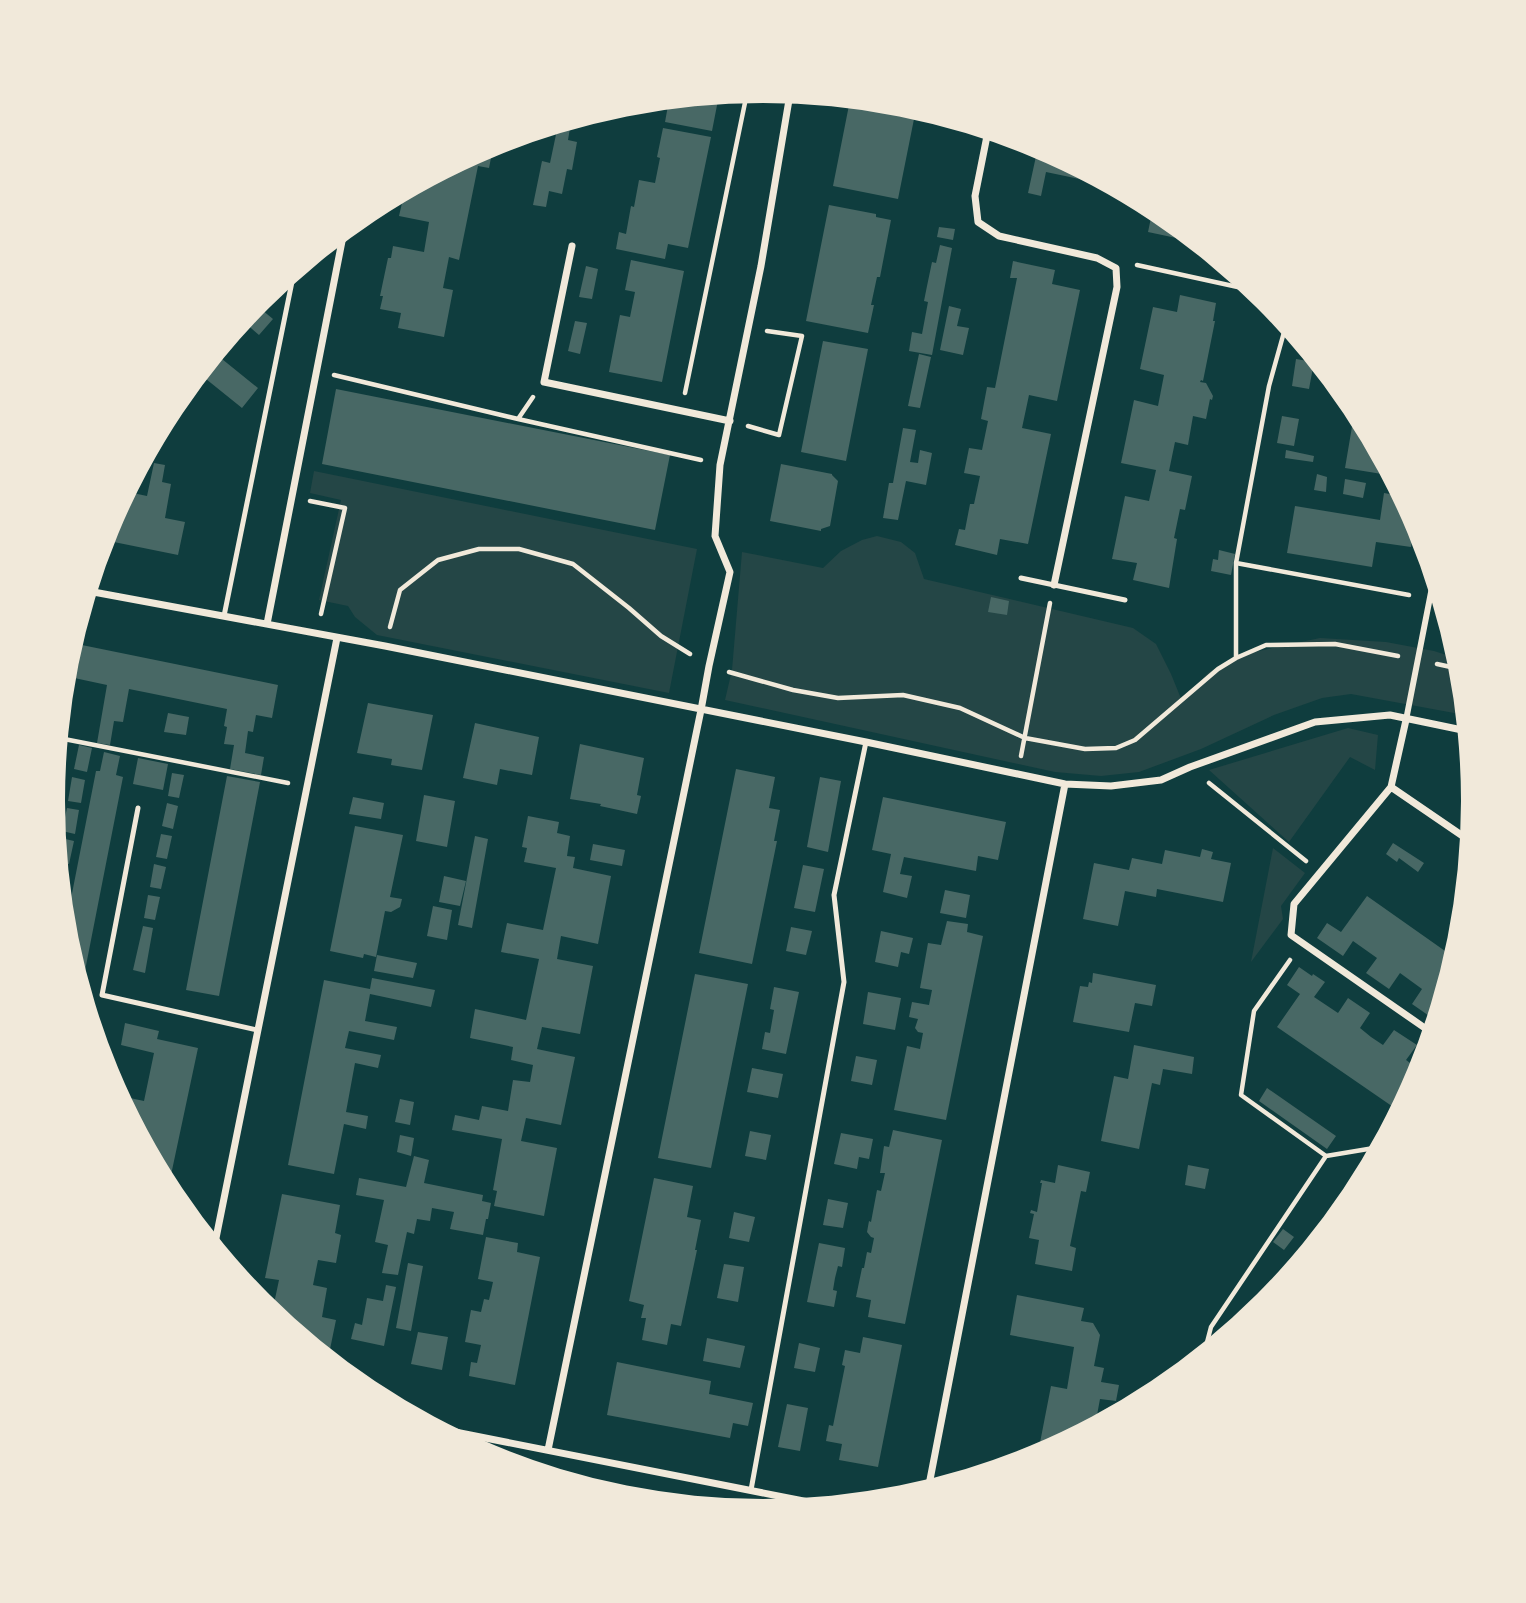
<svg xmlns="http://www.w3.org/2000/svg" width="1526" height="1603" viewBox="0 0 1526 1603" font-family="'Open Sans',sans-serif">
  <rect width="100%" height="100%" fill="#0f3d3e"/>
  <!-- green -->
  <path fill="#244646" d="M314 471 697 549 669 693 377 635 355 617 348 606 319 600 341 500 310 493Z
    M877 536 901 542 915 553 924 579 1133 628 1156 644 1171 674 1182 701 1209 672 1254 652 1320 638 1386 642 1434 651 1459 659 1465 715 1351 694 1322 698 1274 715 1201 749 1139 772 1101 776 1055 772 725 700 732 670 742 552 823 568 841 551 862 540Z
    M1348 728 1378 735 1375 770 1350 757 1289 842 1209 770Z
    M1273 848 1305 873 1281 906 1283 919 1251 962Z"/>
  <!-- building -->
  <path fill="#486865" d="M719 95 712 131 665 122 669 100Z
    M850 100 902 105 916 109 898 199 833 186Z
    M569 122H571L568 140 577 142 572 170 567 169 562 194 549 191 546 207 533 205 542 161 550 163 558 125Z
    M663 128 711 137 688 248 668 244 665 259 616 249 619 232 626 234 631 206 634 207 639 180 655 183 660 158 657 157Z
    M1038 147 1109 184 1108 185 1046 172 1041 196 1028 193Z
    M481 151 492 153 489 168 478 166 459 260 449 257 443 288 453 290 444 337 398 328 401 313 380 309 383 296H380L388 258H391L393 246 424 252 429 222 399 216 402 203 399 202 400 194Z
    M829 205 876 214V217L891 220 880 277H877L871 305H874L868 333 806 321Z
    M1153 208 1158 211 1195 242 1148 232Z
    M939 227 955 229 953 240 937 237Z
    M940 245 952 248 932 355 909 351 912 332 922 334 928 302 924 301 927 286 932 262 936 263Z
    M631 260 684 271 662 382 609 372 620 315 630 317 635 292 625 290Z
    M1013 261 1055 270 1052 284 1080 290 1057 401 1029 395 1022 428 1051 434 1028 544 1000 539 997 555 955 545 959 529 965 530 970 504H974L980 476 964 473 969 448 982 450 988 421 981 419 987 387 995 388 1017 278H1010Z
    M586 266 598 269 592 299 579 297Z
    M1180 295 1216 303 1213 321H1215L1203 381 1201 380 1200 382 1206 383 1213 396 1212 400 1210 399 1206 419 1193 416 1188 445 1175 442 1169 471 1192 476 1185 510 1180 509 1174 538 1177 539 1169 588 1133 580 1137 563 1112 559 1125 496 1149 501 1156 470 1121 463 1134 400 1158 406 1164 375 1140 369 1153 307 1177 312Z
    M256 305 273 319 259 335 243 321Z
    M949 306 961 309 957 326 969 328 963 355 940 350Z
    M575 321 587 323 580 354 568 351Z
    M823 341 868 349 846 461 801 452Z
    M919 354 931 357 920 408 908 406Z
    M222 359 258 388 242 408 206 379Z
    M1296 359 1314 362 1309 389 1292 386Z
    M336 389 670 455 655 530 322 464Z
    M1355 409 1388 472V475L1345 468Z
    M1282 416 1299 419 1294 446 1277 443Z
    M903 428 916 430 910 462 918 463 920 450 932 453 926 485 906 481 898 520 883 518 889 483H893Z
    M1286 450 1314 456 1313 462 1285 458Z
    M154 463 165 465 162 482 171 484 165 518 185 522 178 555 104 540 107 529 118 508 124 509 128 492 147 496Z
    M781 464 832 474V475L838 481 830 526 821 529V531L770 521Z
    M1317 474 1327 477 1326 492 1314 490Z
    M1345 479 1366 483 1363 498 1343 494Z
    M1384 493 1401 496 1420 530 1422 537 1413 535 1411 547 1376 542 1372 567 1287 553 1295 506 1380 520Z
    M1219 550 1235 554 1231 575 1211 571 1213 559 1218 560Z
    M991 597 1009 601 1007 615 988 612Z
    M72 643 278 685 272 718 256 715 253 732 248 731 245 753 264 757 261 775 230 769 234 745 224 744 227 727 224 726 227 709 149 693 129 689 123 722 114 721 110 745 97 743 107 685 65 676 66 662Z
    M368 703 433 715 422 770 391 765 392 759 357 753Z
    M168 713 189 717 186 735 164 732Z
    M475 723 539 737 532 775 500 769 497 785 463 778Z
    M580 744 644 758 637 795 641 796 637 814 600 806 601 804 570 799Z
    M79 745 92 748 87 772 74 769Z
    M104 752 120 756 116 775 123 777 81 991 66 940 64 922H67V919L96 771H100Z
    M138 758 168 764 163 790 133 784Z
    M736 769 775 777 769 808 780 810 774 841H777L752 964 699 953Z
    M172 773 184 775 179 798 168 796Z
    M227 776 260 782 219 996 186 990Z
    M72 777 85 780 81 803 68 801Z
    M820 777 841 781 828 852 807 847Z
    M424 795 455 801 447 847 416 841Z
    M353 797 384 803 381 819 349 814Z
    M883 797 1006 822 998 860 978 856 976 871 904 857 900 874 912 876 907 898 883 892 891 854 872 850Z
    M167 803 178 806 173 829 162 826Z
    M67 808 79 810 75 834 62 831Z
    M528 816 559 822 557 833 570 836 567 856 575 857 573 868 611 876 598 944 561 936 557 959 593 966 580 1034 542 1027 537 1049 575 1057 561 1125 526 1118 521 1141 557 1148 544 1216 494 1206 497 1191 493 1190 502 1139 452 1130 455 1115 479 1120 482 1106 508 1111 513 1080 530 1082 533 1065 511 1060 513 1047 470 1038 475 1009 526 1020 539 959 501 952 507 923 543 930 556 868 524 862 527 848 522 847Z
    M355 826 403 835 390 897 402 899 400 907 391 912 385 911 376 957 364 954 363 958 330 951Z
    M161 834 172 836 167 859 156 857Z
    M475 836 488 839 472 928 458 925Z
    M61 838 74 841 69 864 58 862V854Z
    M1393 843 1424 863 1418 872 1399 858 1397 862 1386 854Z
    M593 844 625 850 622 866 590 860Z
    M1202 849 1213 852 1211 859 1231 863 1223 902 1157 889 1156 897 1125 891 1118 926 1083 919 1094 863 1129 870 1132 858 1162 864 1165 850 1200 857Z
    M154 864 166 867 161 889 150 887Z
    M803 865 824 869 815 912 794 908Z
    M444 876 466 881 460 906 439 902Z
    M945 890 970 895 966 918 940 913Z
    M148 895 160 897 155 920 144 918Z
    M1367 896 1455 958 1435 1020 1412 1004 1422 989 1400 973 1389 989 1366 973 1377 958 1353 941 1343 956 1317 938 1327 923 1341 932Z
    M433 906 452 910 447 940 427 936Z
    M947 921 968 924 967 932 983 936 946 1120 894 1110 907 1046 920 1049 923 1033 918 1032 915 1028 918 1019 909 1017 912 1002 929 1005 932 990 920 988 928 943 941 945Z
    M143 926 153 928 145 973 133 970Z
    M791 927 812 931 806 955 786 951Z
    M881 931 913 938 909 954 901 952 898 967 875 962Z
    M377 955 417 963 413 978 374 971Z
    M1299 967 1312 976 1313 974 1325 982 1314 997 1338 1013 1348 998 1370 1013 1360 1028 1371 1037 1383 1045 1394 1030 1417 1045 1406 1060 1420 1070 1399 1111 1277 1027 1300 994 1287 985Z
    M1093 973 1156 985 1152 1006 1135 1003 1129 1032 1073 1022 1080 986 1088 987 1089 982 1092 983Z
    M695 974 748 984 711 1168 658 1158Z
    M372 978 435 990 431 1007 370 994 365 1021 397 1027 394 1040 349 1031 345 1048 381 1055 378 1068 355 1063 346 1112 368 1116 366 1129 344 1124 334 1174 288 1165 324 980 370 989Z
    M774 987 799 992 786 1054 762 1049 765 1032 770 1033 774 1010 770 1009Z
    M868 992 901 998 895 1030 863 1024Z
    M125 1023 159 1031 157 1039 198 1048 171 1175 160 1173 127 1111 130 1098 144 1101 154 1053 121 1045Z
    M1134 1045 1194 1057 1192 1074 1163 1069 1160 1085 1152 1083 1139 1149 1101 1141 1114 1076 1128 1079Z
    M856 1056 877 1060 872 1085 851 1081Z
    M752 1068 783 1074 778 1098 747 1092Z
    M1267 1088 1336 1136 1327 1149 1259 1101Z
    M400 1099 414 1102 410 1125 395 1122Z
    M893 1130 942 1140 905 1324 868 1317 871 1300 856 1297 862 1268H864L867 1252 871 1253 874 1238 871 1237 867 1232 869 1221 871 1222 877 1190 881 1191 885 1173H880L884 1146 889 1147Z
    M750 1131 771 1135 766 1160 745 1156Z
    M841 1133 873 1139 869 1159 859 1157 857 1169 834 1164Z
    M400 1135 414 1138 411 1156 397 1152Z
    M414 1156 429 1160 424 1183 483 1195 482 1201 491 1203 488 1219H486L483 1235 450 1229 454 1212 432 1208 430 1221 417 1219 414 1234 407 1232 398 1275 382 1273 388 1245 375 1242 384 1200 356 1195 359 1178 406 1187Z
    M1058 1165 1090 1172 1086 1192 1081 1191 1070 1246 1076 1248 1072 1271 1035 1264 1039 1240 1029 1238 1034 1214 1030 1213 1031 1210 1037 1212 1042 1183H1040L1041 1180 1055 1183Z
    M1188 1165 1209 1169 1205 1189 1185 1185Z
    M654 1178 693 1186 687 1217 701 1220 695 1250H697L681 1326 671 1324 667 1345 642 1340 646 1318H641L644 1305 629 1301Z
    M282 1194 340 1205 335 1233 341 1235 336 1263 318 1260 313 1285 327 1288 322 1317 336 1320 328 1359 272 1313 279 1280 265 1278Z
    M828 1199 848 1203 843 1228 823 1225Z
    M734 1212 755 1217 749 1242 729 1238Z
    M1283 1229 1294 1237 1284 1250 1273 1242Z
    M486 1237 518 1243 517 1252 540 1257 515 1385 469 1376 471 1362 477 1363 481 1345 465 1342 471 1310 481 1312 484 1299 489 1300 493 1282 478 1279Z
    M819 1243 845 1248 842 1267 838 1266 835 1278 833 1290 837 1291 834 1307 807 1302Z
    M408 1263 423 1266 411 1331 396 1328Z
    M724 1264 744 1267 738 1302 717 1298Z
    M386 1285 396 1287 384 1346 351 1339 355 1323 362 1325 367 1298 383 1301Z
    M1017 1295 1084 1308 1081 1321 1093 1323 1100 1335 1094 1366 1104 1368 1101 1382 1119 1385 1116 1401 1100 1399 1095 1426 1043 1454 1038 1453 1051 1386 1067 1389 1074 1347 1010 1335Z
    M418 1332 448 1337 442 1370 411 1364Z
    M863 1337 902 1345 878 1467 839 1460 842 1444 826 1441 829 1425 833 1426 845 1366 842 1365 845 1350 860 1353Z
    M707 1338 745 1346 740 1368 703 1361Z
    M799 1343 820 1348 815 1372 794 1368Z
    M617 1362 711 1381 709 1394 753 1403 748 1426 733 1423 730 1438 607 1415Z
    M787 1404 808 1408 800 1451 778 1447Z"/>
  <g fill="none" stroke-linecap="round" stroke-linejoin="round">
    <!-- path -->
    <path stroke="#f1e9da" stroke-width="4.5" d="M1137 265 1256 291
      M334 375 518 419 701 460
      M685 393 747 93
      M518 419 533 397
      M748 426 779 435 802 336 767 331
      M310 501 345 508 321 614
      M1236 563 1269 386 1286 325
      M390 627 400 590 438 560 479 549H519L573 564 629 608 661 636 690 654
      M1236 658V563L1409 595
      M1437 664 1460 669
      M729 672 793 690 838 698 903 695 960 708 1025 738 1085 749 1116 748 1135 740 1218 669 1236 658 1266 645 1335 644 1398 656
      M59 738 288 783
      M1021 756 1050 603
      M1209 783 1306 861
      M1290 960 1254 1011 1241 1095 1326 1156 1380 1147
      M1204 1354 1211 1327 1326 1156"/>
    <!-- service -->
    <path stroke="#f1e9da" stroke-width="5" d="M1021 578 1125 600
      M224 616 294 272
      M138 808 102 995 257 1030
      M751 1490 844 982 834 895 866 742"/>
    <!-- pedestrian -->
    <path stroke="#f1e9da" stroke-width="6" d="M1406 720 1434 577"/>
    <!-- minor -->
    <path stroke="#f1e9da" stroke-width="7" d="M988 131 975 196 978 222 999 236 1097 258 1116 268 1117 287 1054 585
      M572 246 544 382 730 421
      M88 591 385 646 866 742 1065 784 1111 786 1161 780 1190 767 1315 722 1390 715 1467 731
      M267 624 344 231
      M1406 720 1391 787 1294 904 1291 935 1432 1033
      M1391 787 1470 841
      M214 1248 337 638
      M435 1428 829 1506
      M548 1450 701 710 709 666 730 572 715 536 720 465 761 266 790 94
      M928 1490 1065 784"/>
  </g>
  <!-- crop -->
  <path d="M0 0H1526V1603H0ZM65 801a698 698 0 1 1 1396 0a698 698 0 1 1-1396 0Z" fill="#f1e9da" fill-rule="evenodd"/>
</svg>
